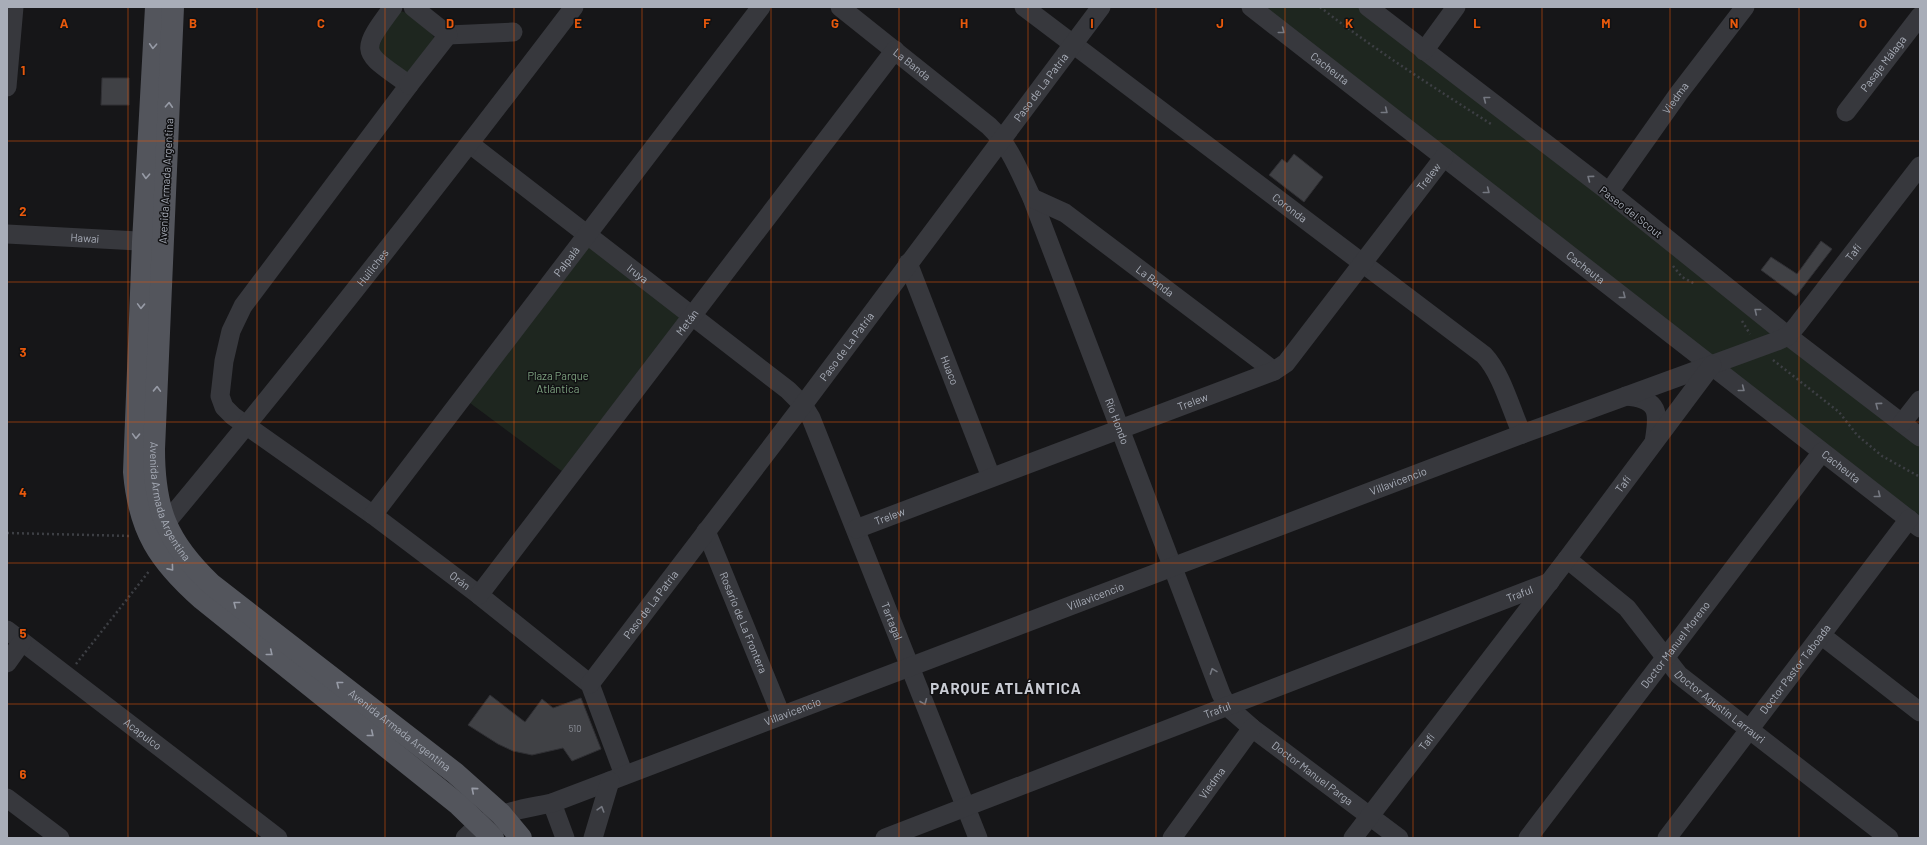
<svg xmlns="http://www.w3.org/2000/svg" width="1927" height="845" viewBox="0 0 1927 845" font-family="Barlow,sans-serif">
  <rect width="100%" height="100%" fill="#161618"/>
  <!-- green -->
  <path fill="#1e261f" d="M1251 7H1368L1920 437V528Z
    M400 11C412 13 427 27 434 37L432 44 411 73 404 72 377 50 394 14Z
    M588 241 685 318 567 475 466 400Z"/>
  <!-- building -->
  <path fill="#404145" stroke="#303034" d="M102 78H129V105H101Z
    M1294 154 1323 177 1304 202 1269 175 1282 159 1287 163Z
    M1821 241 1832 249 1796 296 1761 270 1771 257 1797 274Z
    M490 695 525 722 542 699 553 708 581 698 601 749 572 761 563 748 532 755 513 751 498 744 468 725Z"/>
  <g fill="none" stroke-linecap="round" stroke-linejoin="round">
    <!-- path -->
    <path stroke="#3d3f44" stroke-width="2.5" stroke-dasharray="2 3" stroke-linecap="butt" d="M1320 7C1375 50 1433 87 1491 124
      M1673 266 1682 277 1695 284
      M1742 321 1750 334
      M1773 360 1839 412 1857 435 1882 456 1920 477
      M7 533 131 536
      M76 664 150 570"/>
    <!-- minor -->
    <g stroke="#37383d" stroke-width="19">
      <path id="s1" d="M393 7C357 55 363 51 409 85L243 306 231 331 224 361 220 396 224 407 233 416 373 515 479 595 590 684 624 775"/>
      <path id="s2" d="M840 7 989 126C1010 146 1019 171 1032 198L1221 694 1228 707 1252 728 1399 838"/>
      <path id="s3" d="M1024 7 1484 355C1502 374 1511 410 1522 434"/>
      <path id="s4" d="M1251 7 1920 528"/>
      <path d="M1368 7 1609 192 1788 336 1920 437"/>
      <path d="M448 35 513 32"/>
      <path d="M1424 51 1456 7"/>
      <path d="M409 85 448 35 413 7"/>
      <path d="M7 87 14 7"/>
      <path id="s5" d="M1846 112 1920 16"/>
      <path id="s6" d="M470 144 788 390 803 405 811 418 978 838"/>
      <path id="s7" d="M1609 192 1679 93 1745 7"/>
      <path id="s8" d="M1032 198 1065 213 1274 371"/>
      <path id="s9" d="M7 234 157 242"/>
      <path id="s10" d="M908 263 991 477"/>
      <path d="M1626 396C1660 399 1659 413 1654 442"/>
      <path d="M1902 423 1920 400"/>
      <path id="s11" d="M373 515 761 7"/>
      <path id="s12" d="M165 524C306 355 441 182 574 7"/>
      <path id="s13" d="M856 529 1274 371 1286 363 1444 157"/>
      <path id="s14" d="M706 531 781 715"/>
      <path id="s15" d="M1567 559 1627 608 1679 675 1889 838"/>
      <path id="s16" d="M479 595 895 50"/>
      <path id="s17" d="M7 630 278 838"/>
      <path d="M1821 635 1920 712"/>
      <path d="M7 663 22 642"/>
      <path id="s18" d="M590 684 803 405 1101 7"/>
      <path d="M7 798 60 838"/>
      <path d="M552 803 565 838"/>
      <path id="s19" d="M465 838C489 812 519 810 552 803L1522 434 1777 341 1788 336 1798 324 1920 166"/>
      <path d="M593 838 610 781"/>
      <path id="s20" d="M885 838 1550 582"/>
      <path id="s21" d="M1172 838 1252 728"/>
      <path id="s22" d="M1353 838 1567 559 1712 365"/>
      <path id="s23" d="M1528 838 1822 452"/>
      <path id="s24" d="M1667 838 1909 519"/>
    </g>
    <!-- major -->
    <g stroke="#53555c" stroke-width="22">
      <path d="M156 7 143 242 134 472C139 531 159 561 202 599L459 805 493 838"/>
      <path id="s25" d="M173 7 154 449C154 510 167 542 211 584L455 773 501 814 521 838"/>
    </g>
  </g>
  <!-- one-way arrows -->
  <defs><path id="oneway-chevron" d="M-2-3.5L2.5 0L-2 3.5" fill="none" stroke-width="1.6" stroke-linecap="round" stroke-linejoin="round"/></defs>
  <g stroke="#757881">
    <use href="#oneway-chevron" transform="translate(1282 31) rotate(38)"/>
    <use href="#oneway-chevron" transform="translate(1486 99) rotate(-142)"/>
    <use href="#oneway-chevron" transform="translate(1385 111) rotate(38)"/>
    <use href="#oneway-chevron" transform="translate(1590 178) rotate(-143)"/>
    <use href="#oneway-chevron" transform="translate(1487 191) rotate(38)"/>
    <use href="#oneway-chevron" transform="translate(1623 296) rotate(38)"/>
    <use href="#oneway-chevron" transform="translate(1757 311) rotate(-141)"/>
    <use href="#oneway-chevron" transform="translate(1742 389) rotate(38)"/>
    <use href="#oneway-chevron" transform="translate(1878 405) rotate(-143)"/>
    <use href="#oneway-chevron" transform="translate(1878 495) rotate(38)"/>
    <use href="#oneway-chevron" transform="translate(1213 671) rotate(-110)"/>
    <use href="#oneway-chevron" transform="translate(924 702) rotate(68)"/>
    <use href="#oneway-chevron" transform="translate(601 809) rotate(-73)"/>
  </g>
  <g stroke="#979ba6">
    <use href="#oneway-chevron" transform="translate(153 46) rotate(93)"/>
    <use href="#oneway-chevron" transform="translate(169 105) rotate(-87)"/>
    <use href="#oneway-chevron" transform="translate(146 176) rotate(93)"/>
    <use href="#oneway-chevron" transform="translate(141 306) rotate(92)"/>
    <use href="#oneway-chevron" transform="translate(157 389) rotate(-88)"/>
    <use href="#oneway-chevron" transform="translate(136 436) rotate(92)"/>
    <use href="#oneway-chevron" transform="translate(171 568) rotate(50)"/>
    <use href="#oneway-chevron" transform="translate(236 604) rotate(-142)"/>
    <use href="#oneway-chevron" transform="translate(270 653) rotate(39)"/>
    <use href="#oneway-chevron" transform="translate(339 684) rotate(-142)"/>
    <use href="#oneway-chevron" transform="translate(371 734) rotate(39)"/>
    <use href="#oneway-chevron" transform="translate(474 790) rotate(-140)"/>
  </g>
  <!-- grid -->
  <path fill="none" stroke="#e8590c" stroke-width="1" stroke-opacity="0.55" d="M128 7V838M257 7V838M385 7V838M514 7V838M642 7V838M771 7V838M899 7V838M1028 7V838M1156 7V838M1285 7V838M1413 7V838M1542 7V838M1670 7V838M1799 7V838M7 141H1920M7 282H1920M7 422H1920M7 563H1920M7 704H1920"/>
  <g text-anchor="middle" stroke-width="3" stroke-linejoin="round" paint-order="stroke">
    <!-- number labels -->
    <g font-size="9" fill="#8e929b">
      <text x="575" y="732">510</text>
    </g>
    <!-- street labels -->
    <g font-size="11" fill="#a8adb8" stroke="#111113">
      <text dy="4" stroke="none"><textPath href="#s2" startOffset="92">La Banda</textPath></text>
      <text dy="4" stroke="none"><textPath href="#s5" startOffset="61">Pasaje Málaga</textPath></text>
      <text dy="4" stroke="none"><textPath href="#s4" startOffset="100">Cacheuta</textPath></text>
      <text dy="4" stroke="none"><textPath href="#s18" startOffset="748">Paso de La Patria</textPath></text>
      <text dy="4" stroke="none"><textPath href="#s7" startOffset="115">Viedma</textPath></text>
      <text dy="4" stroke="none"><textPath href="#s13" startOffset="696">Trelew</textPath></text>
      <text transform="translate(166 181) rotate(-87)" y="4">Avenida Armada Argentina</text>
      <text dy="4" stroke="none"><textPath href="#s3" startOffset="333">Coronda</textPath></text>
      <text transform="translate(1631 212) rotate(38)" y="4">Paseo del Scout</text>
      <text dy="4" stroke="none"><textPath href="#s9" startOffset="78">Hawai</textPath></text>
      <text dy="4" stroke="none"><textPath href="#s19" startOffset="1523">Tafí</textPath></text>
      <text dy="4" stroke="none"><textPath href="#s11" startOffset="319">Palpalá</textPath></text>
      <text dy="4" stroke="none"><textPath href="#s4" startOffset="424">Cacheuta</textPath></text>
      <text dy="4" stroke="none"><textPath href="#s12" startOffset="330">Huiliches</textPath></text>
      <text dy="4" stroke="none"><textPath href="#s6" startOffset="212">Iruya</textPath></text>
      <text dy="4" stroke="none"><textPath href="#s8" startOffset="149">La Banda</textPath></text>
      <text dy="4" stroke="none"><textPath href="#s16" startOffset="343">Metán</textPath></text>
      <text dy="4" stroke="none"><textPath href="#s18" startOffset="424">Paso de La Patria</textPath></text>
      <text dy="4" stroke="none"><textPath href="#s10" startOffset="115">Huaco</textPath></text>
      <text dy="4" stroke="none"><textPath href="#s13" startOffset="360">Trelew</textPath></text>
      <text dy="4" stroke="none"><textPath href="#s2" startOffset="514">Río Hondo</textPath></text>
      <text dy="4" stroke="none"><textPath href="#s4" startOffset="748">Cacheuta</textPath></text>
      <text dy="4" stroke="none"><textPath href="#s19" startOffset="1001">Villavicencio</textPath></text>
      <text dy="4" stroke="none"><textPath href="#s22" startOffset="445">Tafí</textPath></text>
      <text dy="4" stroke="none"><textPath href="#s25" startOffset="498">Avenida Armada Argentina</textPath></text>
      <text dy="4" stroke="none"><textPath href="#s13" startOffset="36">Trelew</textPath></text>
      <text dy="4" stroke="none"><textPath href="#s1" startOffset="778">Orán</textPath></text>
      <text dy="4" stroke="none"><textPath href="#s20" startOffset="680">Traful</textPath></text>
      <text dy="4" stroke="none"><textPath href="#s19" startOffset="677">Villavicencio</textPath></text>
      <text dy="4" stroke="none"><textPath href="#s18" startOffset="100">Paso de La Patria</textPath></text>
      <text dy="4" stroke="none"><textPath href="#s6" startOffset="657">Tartagal</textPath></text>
      <text dy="4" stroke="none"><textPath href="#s14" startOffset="99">Rosario de La Frontera</textPath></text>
      <text dy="4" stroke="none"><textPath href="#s23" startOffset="243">Doctor Manuel Moreno</textPath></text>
      <text dy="4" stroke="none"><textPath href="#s24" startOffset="212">Doctor Pastor Taboada</textPath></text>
      <text dy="4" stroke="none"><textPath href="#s15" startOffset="214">Doctor Agustín Larrauri</textPath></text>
      <text dy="4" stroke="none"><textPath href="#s19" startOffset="353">Villavicencio</textPath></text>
      <text dy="4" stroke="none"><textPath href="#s20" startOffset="356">Traful</textPath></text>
      <text dy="4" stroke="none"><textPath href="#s25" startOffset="833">Avenida Armada Argentina</textPath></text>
      <text dy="4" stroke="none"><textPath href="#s17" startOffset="171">Acapulco</textPath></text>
      <text dy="4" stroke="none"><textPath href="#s22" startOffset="121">Tafí</textPath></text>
      <text dy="4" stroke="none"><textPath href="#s2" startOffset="928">Doctor Manuel Parga</textPath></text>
      <text dy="4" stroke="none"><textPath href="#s21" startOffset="68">Viedma</textPath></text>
    </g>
    <!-- park labels -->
    <g font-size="11" fill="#7fa381" stroke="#111113">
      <text x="558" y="380">Plaza Parque<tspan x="558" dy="13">Atlántica</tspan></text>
    </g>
    <!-- district labels -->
    <g font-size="15" font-weight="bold" letter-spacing="1" fill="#c9ccd4" stroke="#111113">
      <text x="1006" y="694">PARQUE ATLÁNTICA</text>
    </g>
  </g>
  <g font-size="13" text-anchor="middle" font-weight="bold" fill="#e8590c" stroke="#111113" stroke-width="3" stroke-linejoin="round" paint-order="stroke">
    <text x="64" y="28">A</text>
    <text x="193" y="28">B</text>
    <text x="321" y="28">C</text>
    <text x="450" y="28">D</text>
    <text x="578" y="28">E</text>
    <text x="707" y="28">F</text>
    <text x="835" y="28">G</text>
    <text x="964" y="28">H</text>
    <text x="1092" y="28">I</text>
    <text x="1220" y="28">J</text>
    <text x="1349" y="28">K</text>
    <text x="1477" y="28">L</text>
    <text x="1606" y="28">M</text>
    <text x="1734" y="28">N</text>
    <text x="1863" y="28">O</text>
    <text x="23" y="75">1</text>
    <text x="23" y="216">2</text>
    <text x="23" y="357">3</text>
    <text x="23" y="497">4</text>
    <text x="23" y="638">5</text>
    <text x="23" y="779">6</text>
  </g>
  <!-- border -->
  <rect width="1927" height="845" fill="none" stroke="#a8adb8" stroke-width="16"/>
</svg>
